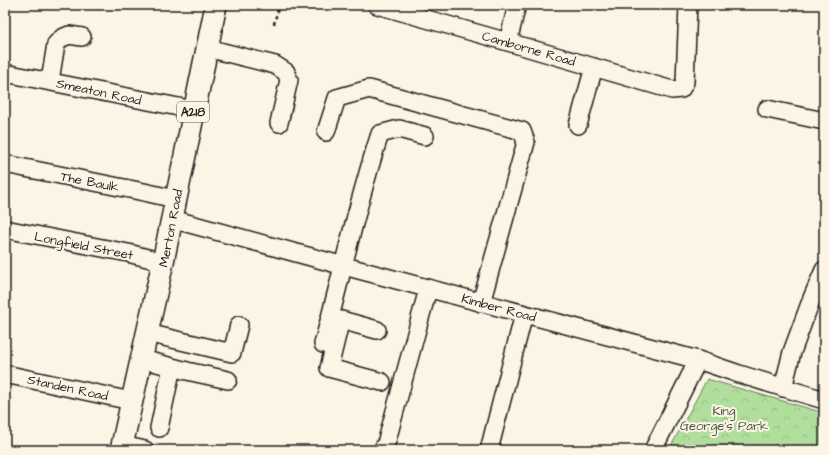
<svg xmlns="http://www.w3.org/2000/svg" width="829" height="455" viewBox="0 0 829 455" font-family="'Architects Daughter',sans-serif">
  <defs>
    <pattern id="forest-crowns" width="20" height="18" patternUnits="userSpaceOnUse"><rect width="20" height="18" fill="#b1de9d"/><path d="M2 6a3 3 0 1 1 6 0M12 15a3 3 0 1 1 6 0" fill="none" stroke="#98be87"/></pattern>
  </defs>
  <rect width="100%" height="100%" fill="#fcf5e5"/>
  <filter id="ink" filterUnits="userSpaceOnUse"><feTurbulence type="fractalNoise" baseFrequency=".025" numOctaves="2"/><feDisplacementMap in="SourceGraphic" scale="8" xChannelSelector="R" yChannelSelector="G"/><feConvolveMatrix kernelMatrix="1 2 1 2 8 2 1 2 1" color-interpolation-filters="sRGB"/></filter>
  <g filter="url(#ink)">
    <!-- forest -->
    <path fill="url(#forest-crowns)" stroke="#667d5c" d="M707 379 824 413V450H669Z"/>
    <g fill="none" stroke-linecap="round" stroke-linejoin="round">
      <!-- minor casing -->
      <g stroke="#1c1c1c" stroke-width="20">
        <path id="minor" d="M377 5 508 42 672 90 681 89 685 82 688 5
          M508 42 517 5
          M207 48 275 65 286 72 289 80 279 123
          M5 73 194 110
          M50 81 56 44 62 38 69 35 82 37
          M767 109 824 121
          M578 125 594 67
          M326 132 337 98 369 89 522 131 526 142 481 303
          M5 164 144 192 175 199
          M172 219 344 266 698 360 739 374 824 400
          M5 229 128 253 163 262
          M341 320 377 330
          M339 327 329 368 382 382
          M147 333 232 353 239 325
          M323 344C342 274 357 203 380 134L399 129 425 136
          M142 359 187 371 228 380
          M5 374 131 401
          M783 388 792 352 812 298 824 270
          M159 428 172 367
          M122 445 145 450
          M382 450 386 444 428 289
          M489 450 524 314
          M653 450 698 360"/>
      </g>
      <!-- major casing -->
      <g stroke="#1c1c1c" stroke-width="24">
        <path id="major" d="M121 450 163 262 216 5"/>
      </g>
      <!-- path -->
      <path stroke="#1c1c1c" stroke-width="2.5" stroke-dasharray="3 3" stroke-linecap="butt" d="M274 24 279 5"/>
      <!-- minor -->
      <use href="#minor" stroke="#fcf5e5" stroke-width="17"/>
      <!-- major -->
      <use href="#major" stroke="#fcf5e5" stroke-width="21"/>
    </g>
  </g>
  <g text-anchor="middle" stroke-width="4" stroke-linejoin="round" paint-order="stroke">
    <!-- shield labels -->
    <rect fill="#fcf5e5" stroke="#5f5d58" stroke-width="1" x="177" y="102" width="32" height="20" rx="3"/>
    <g font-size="12" font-weight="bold" fill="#1c1c1c">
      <text x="193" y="116">A218</text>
    </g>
    <!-- street labels -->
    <g font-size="13" fill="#1c1c1c" stroke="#fcf5e5">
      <text transform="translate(529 48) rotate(16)" y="5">Camborne Road</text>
      <text transform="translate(99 91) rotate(12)" y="5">Smeaton Road</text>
      <text transform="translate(90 181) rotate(11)" y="5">The Baulk</text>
      <text transform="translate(170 228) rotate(-79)" y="5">Merton Road</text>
      <text transform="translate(84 245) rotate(11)" y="5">Longfield Street</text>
      <text transform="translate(499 307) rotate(15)" y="5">Kimber Road</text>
      <text transform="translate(68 387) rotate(12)" y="5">Standen Road</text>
    </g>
    <!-- park labels -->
    <g font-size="13" fill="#495643" stroke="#fcf5e5">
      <text x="724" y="415">King<tspan x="724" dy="15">George's Park</tspan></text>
    </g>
  </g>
  <!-- margin -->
  <rect width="829" height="455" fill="none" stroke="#fcf5e5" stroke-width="20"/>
  <rect x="10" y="10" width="809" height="435" fill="none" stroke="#1c1c1c" stroke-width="1.5" filter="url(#ink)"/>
</svg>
